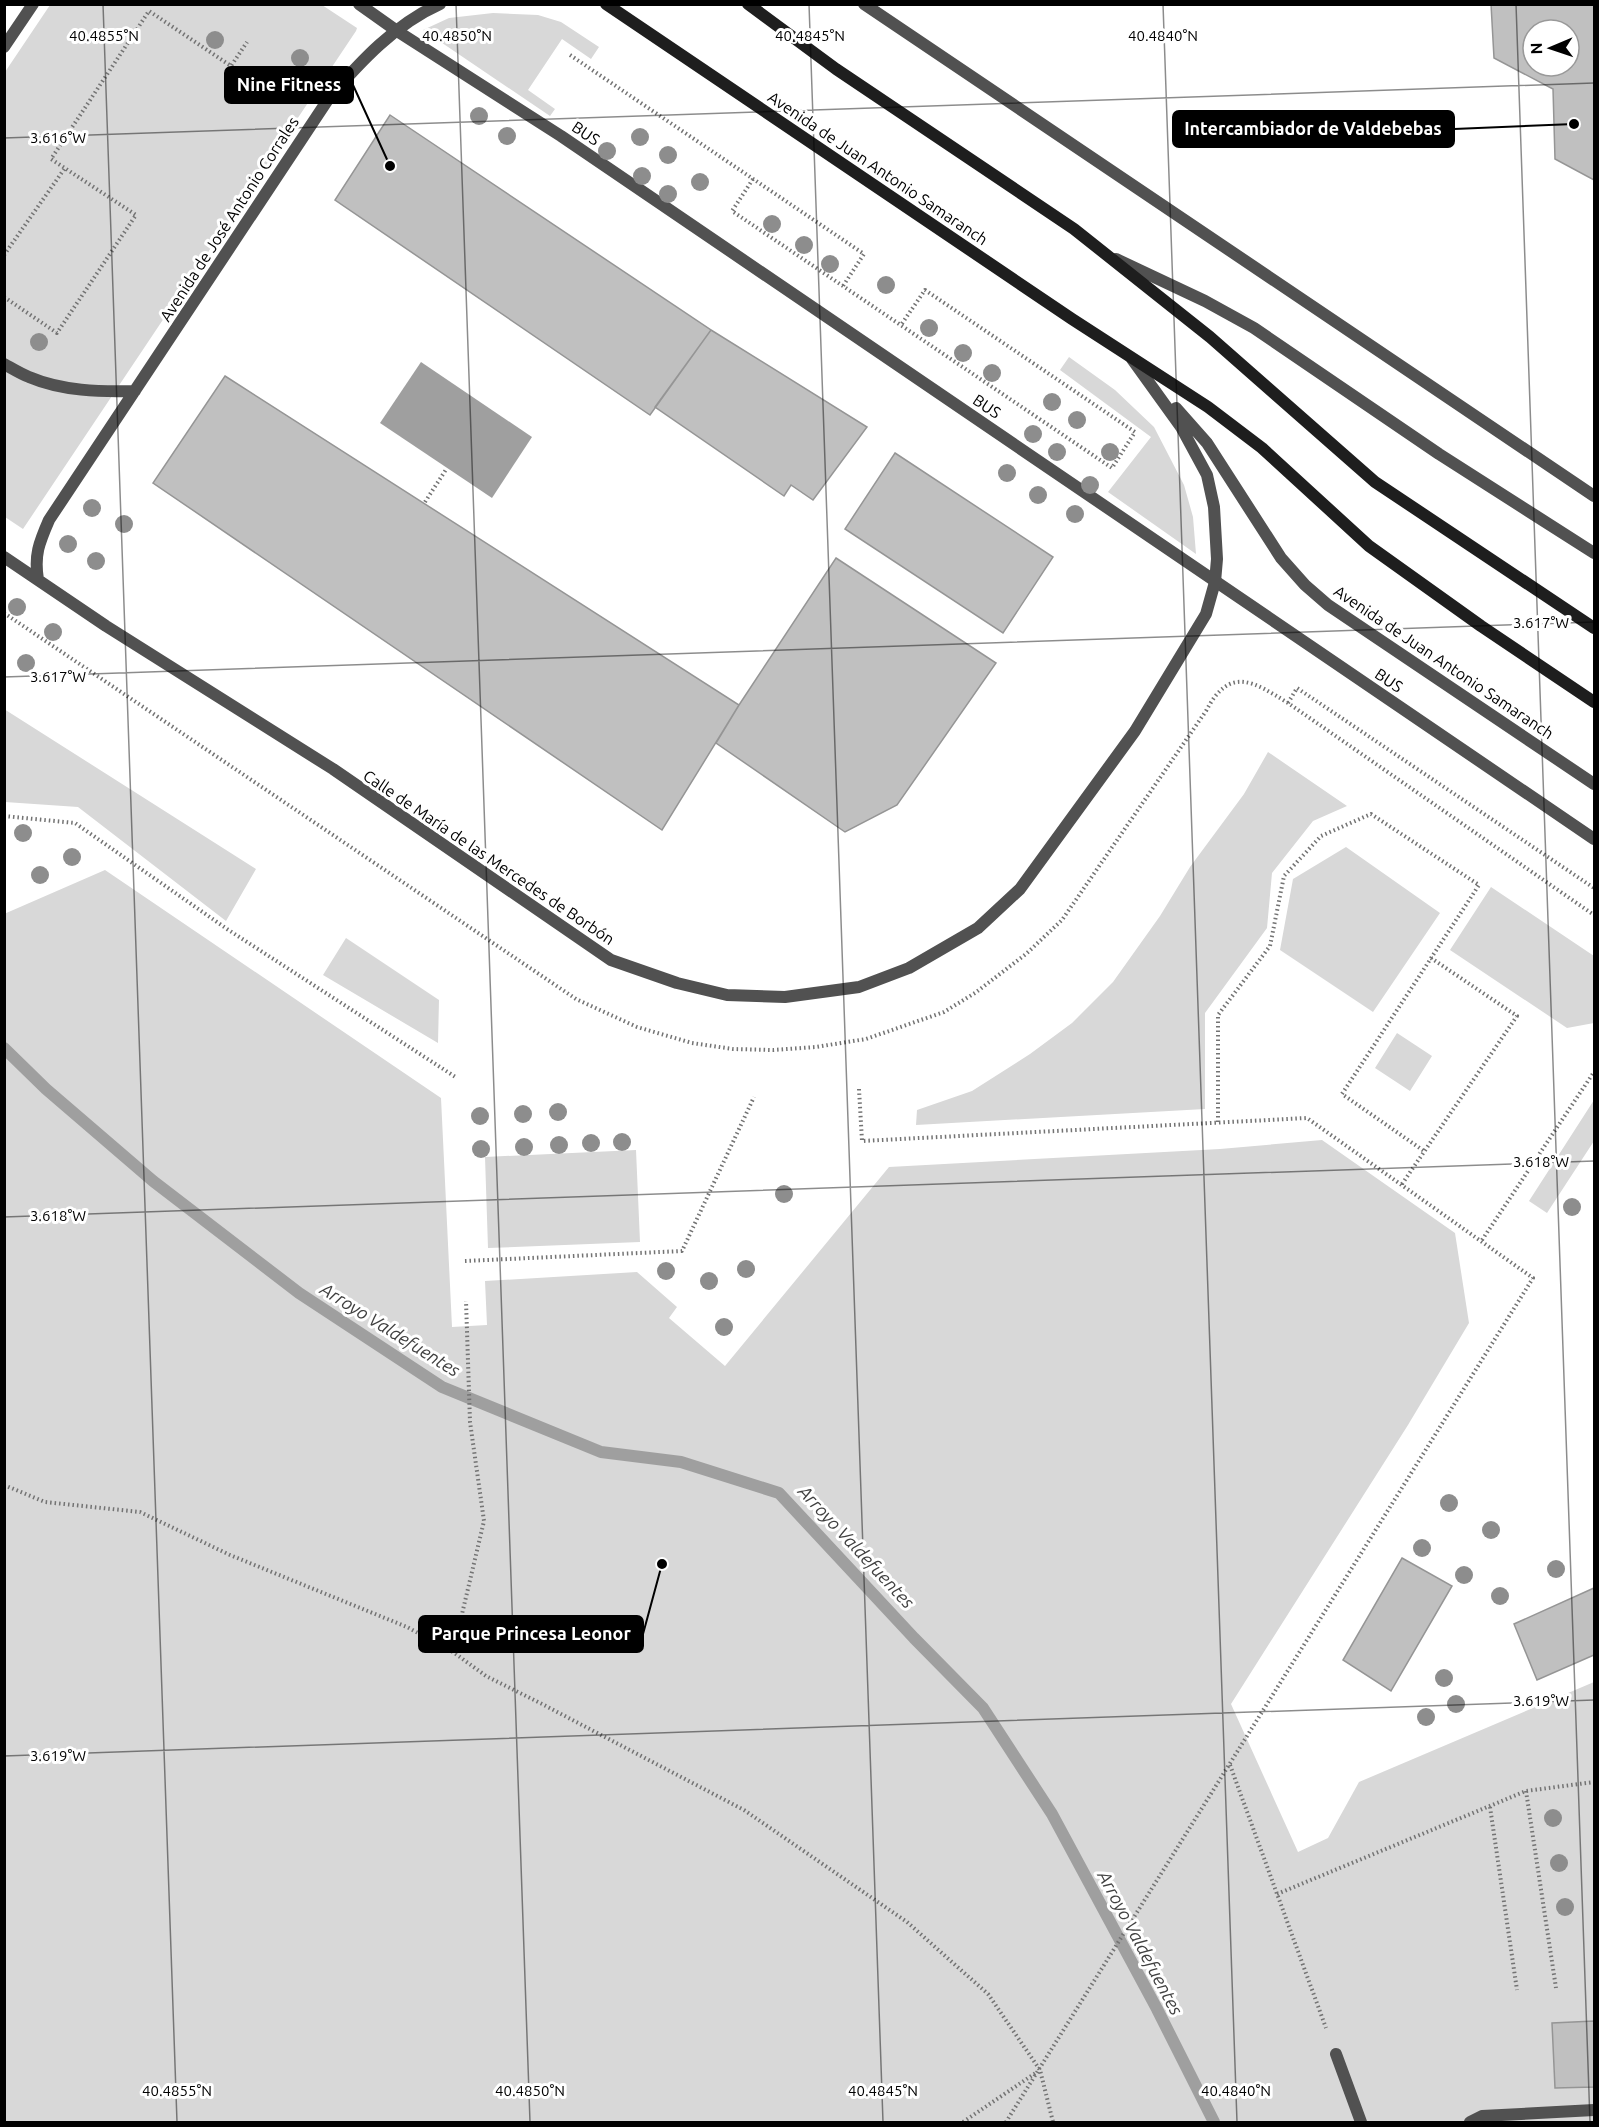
<svg xmlns="http://www.w3.org/2000/svg" width="1599" height="2127" viewBox="0 0 1599 2127" font-family="Ubuntu,sans-serif">
  <rect width="100%" height="100%" fill="#fff"/>
  <!-- green -->
  <path fill="#d8d8d8" d="M50 5H322L357 28 356 31 23 529 5 517V72Z
    M493 13 538 15 561 22 599 47 591 59 562 39 528 90 555 109 550 116 423 30 449 18Z
    M1069 357 1115 390 1154 427 1184 485 1193 517 1196 554 1108 492 1151 437 1060 370Z
    M4 709 256 869 226 921 78 807 5 802Z
    M1268 752 1347 806 1313 821 1272 873 1267 928 1205 1013V1109L916 1125 917 1110 972 1091 1030 1054 1072 1023 1113 982 1160 916 1190 867 1244 794Z
    M1346 847 1440 913 1373 1012 1280 950 1293 879Z
    M105 870 441 1098 452 1327 487 1325 485 1281 637 1272 677 1307 669 1318 725 1366 889 1167 1220 1149 1322 1140 1455 1233 1469 1323 1408 1425 1231 1704 1298 1852 1328 1838 1359 1782 1594 1682V2122H5L4 914Z
    M1491 887 1594 956V1023L1567 1028 1450 950Z
    M346 938 439 1000 438 1043 323 975Z
    M1397 1033 1432 1056 1410 1091 1375 1068Z
    M1594 1100V1141L1547 1213 1529 1201Z
    M636 1150 640 1242 488 1248 485 1157Z"/>
  <!-- water -->
  <path fill="#9f9f9f" d="M421 362 532 437 492 498 380 423Z"/>
  <g fill="none" stroke-linecap="round" stroke-linejoin="round">
    <!-- stream -->
    <path stroke="#9f9f9f" stroke-width="12" d="M4 1048 46 1089 153 1181 299 1293 442 1387 601 1452 681 1462 779 1493 914 1638 983 1708 1052 1814 1157 2009 1214 2122"/>
  </g>
  <!-- building -->
  <path fill="#c0c0c0" stroke="#959595" stroke-width="1.5" fill-rule="evenodd" d="M1491 4H1594V180L1555 159 1553 89 1494 58ZM1533 30H1569V66H1533Z
    M390 115 711 330 650 415 335 200Z
    M711 330 867 427 813 500 791 485 784 496 655 407Z
    M225 376 739 705 662 830 153 483Z
    M895 453 1053 557 1003 633 845 529Z
    M836 558 996 663 897 805 845 832 716 743 739 705Z
    M1402 1558 1452 1586 1391 1691 1343 1660Z
    M1594 1588V1655L1537 1680 1514 1624Z
    M1594 2021V2087L1555 2088 1552 2023Z"/>
  <g fill="none" stroke-linecap="round" stroke-linejoin="round">
    <!-- path -->
    <path stroke="#737373" stroke-width="4" stroke-dasharray="1.5 3" stroke-linecap="butt" d="M570 55 864 254 843 286
      M753 179 732 211 1112 468 1135 432 925 290 901 325
      M4 255 65 168
      M4 297 57 333 136 215 51 159 149 11 231 66 247 42
      M425 502 447 468
      M4 613 576 999 637 1027 692 1043 733 1049 773 1050 816 1047 866 1039 944 1012 975 993 1026 954 1062 920 1206 711C1230 665 1254 682 1288 703L1594 915
      M1288 703 1297 688 1594 888
      M4 816 75 823 227 929 457 1078
      M859 1089 862 1141 1307 1118 1533 1278 1006 2122
      M1218 1122V1015L1270 946 1284 876 1321 836 1371 814 1479 885 1342 1094 1424 1151
      M1402 1184 1517 1016 1431 958
      M1482 1240 1594 1072
      M465 1261 682 1251 754 1097
      M4 1485 45 1502 140 1512 230 1555 407 1627 453 1652 486 1676 542 1704 744 1810 907 1922 988 1994 1040 2070 1053 2122
      M453 1652 484 1521 470 1422 466 1301
      M1230 1765 1326 2028
      M1526 1791 1556 1988
      M1490 1807 1517 1990
      M1277 1894 1526 1791 1594 1782
      M963 2122 1037 2072"/>
    <!-- lane -->
    <path stroke="#515151" stroke-width="12" d="M359 4 397 31 561 136 1594 839
      M864 4 1594 496
      M1336 2054 1361 2122
      M1470 2122 1482 2116 1594 2110"/>
    <!-- street -->
    <path stroke="#515151" stroke-width="12" d="M4 47 33 4
      M1116 259 1205 301 1254 328 1439 454 1594 553
      M4 364C13 369 21 374 29 377 62 391 100 392 135 391
      M1176 408 1207 443 1281 558 1305 585 1328 605 1594 784
      M4 557 106 626 333 769 611 960 677 983 727 995 785 997 859 987 909 968 978 928 1020 889 1135 731 1206 614 1215 582 1217 559 1214 507 1207 475 1181 427 1132 359
      M38 580C34 555 39 543 49 520L329 98C360 62 395 24 440 4"/>
    <!-- secondary -->
    <path stroke="#1e1e1e" stroke-width="12" d="M606 4 1072 319 1208 407 1262 448 1369 546 1481 626 1594 702
      M748 4 836 69 1074 229 1210 337 1375 482 1594 628"/>
  </g>
  <!-- trees -->
  <g fill="#8d8d8d">
    <circle cx="215" cy="40" r="9"/>
    <circle cx="300" cy="58" r="9"/>
    <circle cx="479" cy="116" r="9"/>
    <circle cx="507" cy="136" r="9"/>
    <circle cx="640" cy="137" r="9"/>
    <circle cx="607" cy="151" r="9"/>
    <circle cx="668" cy="155" r="9"/>
    <circle cx="642" cy="176" r="9"/>
    <circle cx="700" cy="182" r="9"/>
    <circle cx="668" cy="194" r="9"/>
    <circle cx="772" cy="224" r="9"/>
    <circle cx="804" cy="245" r="9"/>
    <circle cx="830" cy="264" r="9"/>
    <circle cx="886" cy="285" r="9"/>
    <circle cx="929" cy="328" r="9"/>
    <circle cx="39" cy="342" r="9"/>
    <circle cx="963" cy="353" r="9"/>
    <circle cx="992" cy="373" r="9"/>
    <circle cx="1052" cy="402" r="9"/>
    <circle cx="1077" cy="420" r="9"/>
    <circle cx="1033" cy="434" r="9"/>
    <circle cx="1057" cy="452" r="9"/>
    <circle cx="1110" cy="452" r="9"/>
    <circle cx="1007" cy="473" r="9"/>
    <circle cx="1090" cy="485" r="9"/>
    <circle cx="1038" cy="495" r="9"/>
    <circle cx="92" cy="508" r="9"/>
    <circle cx="1075" cy="514" r="9"/>
    <circle cx="124" cy="524" r="9"/>
    <circle cx="68" cy="544" r="9"/>
    <circle cx="96" cy="561" r="9"/>
    <circle cx="17" cy="607" r="9"/>
    <circle cx="53" cy="632" r="9"/>
    <circle cx="26" cy="663" r="9"/>
    <circle cx="23" cy="833" r="9"/>
    <circle cx="72" cy="857" r="9"/>
    <circle cx="40" cy="875" r="9"/>
    <circle cx="558" cy="1112" r="9"/>
    <circle cx="523" cy="1114" r="9"/>
    <circle cx="480" cy="1116" r="9"/>
    <circle cx="622" cy="1142" r="9"/>
    <circle cx="591" cy="1143" r="9"/>
    <circle cx="559" cy="1145" r="9"/>
    <circle cx="524" cy="1147" r="9"/>
    <circle cx="481" cy="1149" r="9"/>
    <circle cx="784" cy="1194" r="9"/>
    <circle cx="1572" cy="1207" r="9"/>
    <circle cx="746" cy="1269" r="9"/>
    <circle cx="666" cy="1271" r="9"/>
    <circle cx="709" cy="1281" r="9"/>
    <circle cx="724" cy="1327" r="9"/>
    <circle cx="1449" cy="1503" r="9"/>
    <circle cx="1491" cy="1530" r="9"/>
    <circle cx="1422" cy="1548" r="9"/>
    <circle cx="1556" cy="1569" r="9"/>
    <circle cx="1464" cy="1575" r="9"/>
    <circle cx="1500" cy="1596" r="9"/>
    <circle cx="1444" cy="1678" r="9"/>
    <circle cx="1456" cy="1704" r="9"/>
    <circle cx="1426" cy="1717" r="9"/>
    <circle cx="1553" cy="1818" r="9"/>
    <circle cx="1559" cy="1863" r="9"/>
    <circle cx="1565" cy="1907" r="9"/>
  </g>
  <!-- ticks -->
  <path fill="none" stroke="#000" stroke-width="1.5" stroke-opacity="0.45" d="M103 4 177 2122M456 4 530 2122M809 4 883 2122M1163 4 1237 2122M1516 4 1590 2122M4 138 1594 83M4 677 1594 622M4 1217 1594 1161M4 1756 1594 1700"/>
  <g text-anchor="middle" stroke-width="6" stroke-linejoin="round" paint-order="stroke">
    <!-- street labels -->
    <g font-size="16" fill="#000" stroke="#fff">
      <text transform="translate(586 133) rotate(34)" y="6">BUS</text>
      <text transform="translate(878 168) rotate(34)" y="6">Avenida de Juan Antonio Samaranch</text>
      <text transform="translate(229 219) rotate(-57)" y="6">Avenida de José Antonio Corrales</text>
      <text transform="translate(987 406) rotate(34)" y="6">BUS</text>
      <text transform="translate(1444 662) rotate(34)" y="6">Avenida de Juan Antonio Samaranch</text>
      <text transform="translate(1389 680) rotate(34)" y="6">BUS</text>
      <text transform="translate(489 857) rotate(34)" y="6">Calle de María de las Mercedes de Borbón</text>
    </g>
    <!-- water labels -->
    <g font-size="18" font-style="italic" fill="#404040" stroke="#fff">
      <text transform="translate(390 1330) rotate(32)" y="6">Arroyo Valdefuentes</text>
      <text transform="translate(856 1547) rotate(47)" y="6">Arroyo Valdefuentes</text>
      <text transform="translate(1140 1943) rotate(62)" y="6">Arroyo Valdefuentes</text>
    </g>
  </g>
  <g font-size="15" text-anchor="middle" fill="#000" stroke="#fff" stroke-width="6" stroke-linejoin="round" paint-order="stroke">
    <text x="104" y="41">40.4855°N</text>
    <text x="457" y="41">40.4850°N</text>
    <text x="810" y="41">40.4845°N</text>
    <text x="1163" y="41">40.4840°N</text>
    <text x="58" y="143">3.616°W</text>
    <text x="1541" y="628">3.617°W</text>
    <text x="58" y="682">3.617°W</text>
    <text x="1541" y="1167">3.618°W</text>
    <text x="58" y="1221">3.618°W</text>
    <text x="1541" y="1706">3.619°W</text>
    <text x="58" y="1761">3.619°W</text>
    <text x="177" y="2096">40.4855°N</text>
    <text x="530" y="2096">40.4850°N</text>
    <text x="883" y="2096">40.4845°N</text>
    <text x="1236" y="2096">40.4840°N</text>
  </g>
  <!-- callouts -->
  <path fill="none" stroke="#000" stroke-width="2" d="M390 166L353 85M1574 124L1454 129M662 1564L643 1634"/>
  <g fill="#000" stroke="#fff" stroke-width="2">
    <circle cx="390" cy="166" r="6"/>
    <circle cx="1574" cy="124" r="6"/>
    <circle cx="662" cy="1564" r="6"/>
  </g>
  <g fill="#000" stroke="#000" stroke-width="2">
    <rect x="225" y="67" width="128" height="36" rx="6"/>
    <rect x="1173" y="111" width="281" height="36" rx="6"/>
    <rect x="419" y="1616" width="224" height="36" rx="6"/>
  </g>
  <g font-size="18" text-anchor="middle" font-weight="bold" fill="#fff">
    <text x="289" y="91">Nine Fitness</text>
    <text x="1313" y="135">Intercambiador de Valdebebas</text>
    <text x="531" y="1640">Parque Princesa Leonor</text>
  </g>
  <!-- border -->
  <rect width="1599" height="2127" fill="none" stroke="#000000" stroke-width="12"/>
  <!-- north arrow -->
  <g transform="translate(1551 48) rotate(268)"><circle r="28" fill="#ffffff" stroke="#999999" stroke-width="1.5"/>
  <path d="M0-4.5L10 22L0 15L-10 22Z" fill="#000000"/>
  <text y="-9" font-size="16" font-weight="bold" text-anchor="middle" fill="#000000">N</text>
  </g>
</svg>
